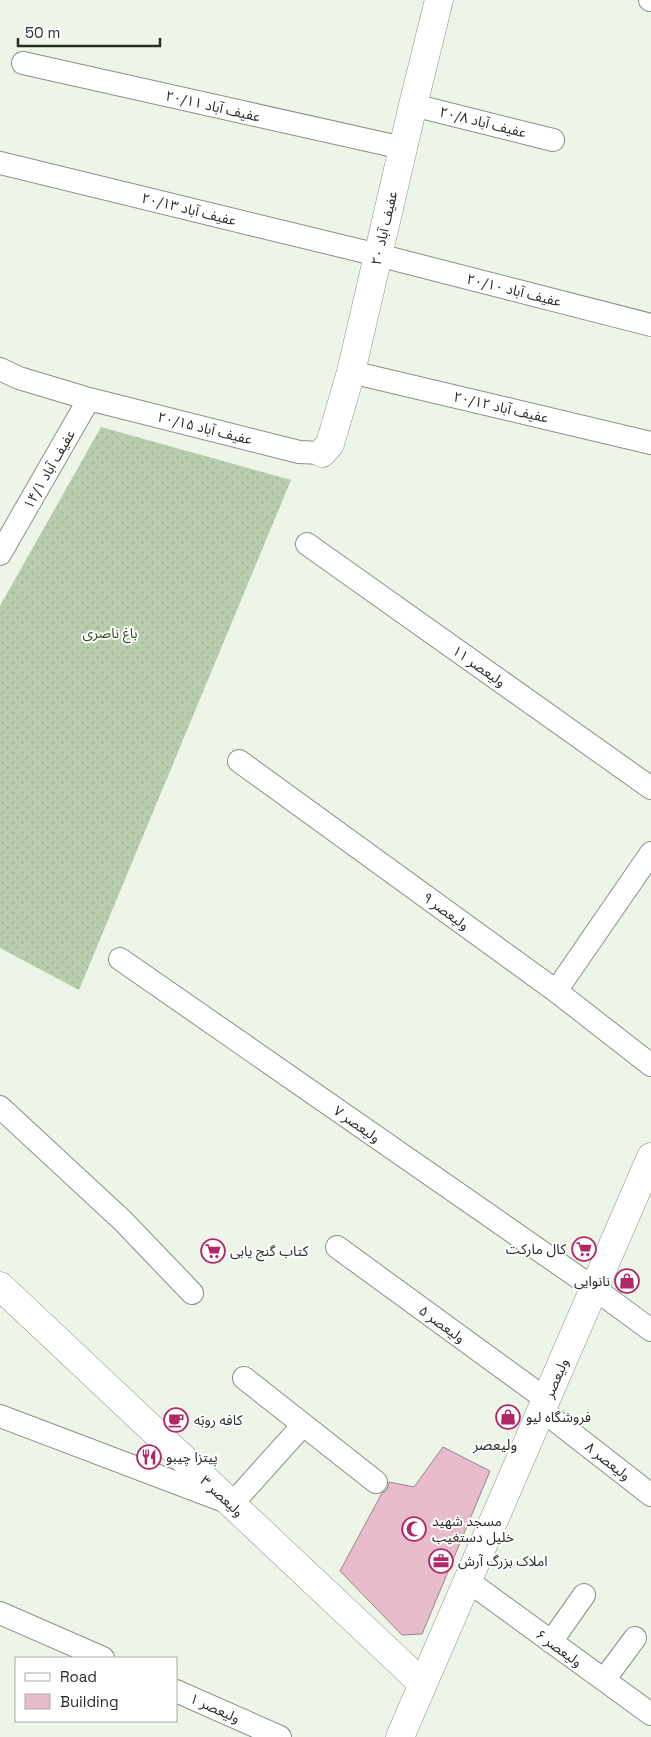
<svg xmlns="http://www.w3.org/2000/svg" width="651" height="1737" viewBox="0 0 651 1737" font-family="'Space Grotesk','Noto Sans Arabic',sans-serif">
  <defs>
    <pattern id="grass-dots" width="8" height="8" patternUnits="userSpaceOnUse" patternTransform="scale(1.25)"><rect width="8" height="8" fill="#b7cdad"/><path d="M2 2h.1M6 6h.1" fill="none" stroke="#9db095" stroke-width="1.8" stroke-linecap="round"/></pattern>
  </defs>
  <rect width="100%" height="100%" fill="#ecf5e8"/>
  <!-- grass -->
  <path fill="url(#grass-dots)" d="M101 427 291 480 79 990 0 948V606Z"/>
  <!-- building -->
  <path fill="#e8bcca" stroke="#96878b" d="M443 1447 490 1471 422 1634 402 1635 340 1571 382 1493 387 1490 389 1482 414 1487Z"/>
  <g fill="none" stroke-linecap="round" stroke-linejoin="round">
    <!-- street casing -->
    <g stroke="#889185" stroke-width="24">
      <path id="street" d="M650 0H651
        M23 63 403 148
        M413 105 553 140
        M0 163 378 255 651 325
        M0 369 19 378 89 399 299 452 322 453
        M351 372 651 443
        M307 544 651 788
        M0 554 89 399
        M239 761 556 991 651 1065
        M120 959 595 1289 651 1330
        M556 991 651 853
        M0 1107 123 1221 192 1293
        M337 1247 547 1400
        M244 1378 376 1482
        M542 1410 651 1495
        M0 1416 232 1504 303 1425
        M468 1581 651 1714
        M0 1613 103 1658
        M551 1642 584 1595
        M604 1680 635 1638
        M176 1691 280 1737"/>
    </g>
    <!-- secondary casing -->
    <g stroke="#889185" stroke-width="29">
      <path id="secondary" d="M322 453 330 444 351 372 413 105 439 0
        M0 1286 423 1684
        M400 1737 651 1157"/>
    </g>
    <!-- street -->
    <use href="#street" stroke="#fff" stroke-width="22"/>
    <!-- secondary -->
    <use href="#secondary" stroke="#fff" stroke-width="28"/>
  </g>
  <!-- icons -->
  <defs>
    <g id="supermarket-ring" transform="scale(1.25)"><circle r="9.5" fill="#fff" stroke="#b12868" stroke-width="1.5"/><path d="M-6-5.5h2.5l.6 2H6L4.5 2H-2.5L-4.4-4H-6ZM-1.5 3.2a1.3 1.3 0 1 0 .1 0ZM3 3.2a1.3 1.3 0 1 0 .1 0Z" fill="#b12868"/></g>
    <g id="shop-ring" transform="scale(1.25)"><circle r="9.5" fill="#fff" stroke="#b12868" stroke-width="1.5"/><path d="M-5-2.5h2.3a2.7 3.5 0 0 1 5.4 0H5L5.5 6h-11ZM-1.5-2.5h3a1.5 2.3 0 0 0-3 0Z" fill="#b12868"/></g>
    <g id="cafe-ring" transform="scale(1.25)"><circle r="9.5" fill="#fff" stroke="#b12868" stroke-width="1.5"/><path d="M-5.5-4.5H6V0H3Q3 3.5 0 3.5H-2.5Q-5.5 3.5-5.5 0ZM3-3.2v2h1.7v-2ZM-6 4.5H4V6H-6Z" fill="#b12868"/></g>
    <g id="restaurant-ring" transform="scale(1.25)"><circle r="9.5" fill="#fff" stroke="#b12868" stroke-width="1.5"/><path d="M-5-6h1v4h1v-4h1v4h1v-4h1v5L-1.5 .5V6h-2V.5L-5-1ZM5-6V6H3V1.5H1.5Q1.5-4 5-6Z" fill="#b12868"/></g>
    <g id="mosque-ring" transform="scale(1.25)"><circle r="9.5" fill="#fff" stroke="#b12868" stroke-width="1.5"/><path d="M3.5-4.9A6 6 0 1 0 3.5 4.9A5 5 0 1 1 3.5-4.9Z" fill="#b12868"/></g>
    <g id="office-ring" transform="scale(1.25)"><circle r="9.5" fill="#fff" stroke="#b12868" stroke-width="1.5"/><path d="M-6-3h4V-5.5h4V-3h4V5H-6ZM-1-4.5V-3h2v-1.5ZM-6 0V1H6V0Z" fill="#b12868"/></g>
  </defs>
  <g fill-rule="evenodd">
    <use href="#supermarket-ring" x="584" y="1249"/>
    <use href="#supermarket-ring" x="213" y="1251"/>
    <use href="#shop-ring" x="627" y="1281"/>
    <use href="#shop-ring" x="508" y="1417"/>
    <use href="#cafe-ring" x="176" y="1420"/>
    <use href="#restaurant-ring" x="149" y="1457"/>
    <use href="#mosque-ring" x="414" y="1529"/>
    <use href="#office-ring" x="441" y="1561"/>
  </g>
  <g text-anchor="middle" stroke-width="4" stroke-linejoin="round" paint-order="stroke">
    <!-- street labels -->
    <g font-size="14" fill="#292c27" stroke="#fff">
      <text transform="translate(213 106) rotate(13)" y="5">عفیف آباد ۲۰/۱۱</text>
      <text transform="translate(483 122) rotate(14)" y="5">عفیف آباد ۲۰/۸</text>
      <text transform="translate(189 209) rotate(14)" y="5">عفیف آباد ۲۰/۱۳</text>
      <text transform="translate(384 228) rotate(-77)" y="5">عفیف آباد ۲۰</text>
      <text transform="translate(514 290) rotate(14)" y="5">عفیف آباد ۲۰/۱۰</text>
      <text transform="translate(501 407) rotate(13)" y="5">عفیف آباد ۲۰/۱۲</text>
      <text transform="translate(205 428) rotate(14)" y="5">عفیف آباد ۲۰/۱۵</text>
      <text transform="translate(49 469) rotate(-60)" y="5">عفیف آباد ۱۴/۱</text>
      <text transform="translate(479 666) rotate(35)" y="5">۱۱ ولیعصر</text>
      <text transform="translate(446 911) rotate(36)" y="5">۹ ولیعصر</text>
      <text transform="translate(357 1124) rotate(35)" y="5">۷ ولیعصر</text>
      <text transform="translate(442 1324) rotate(36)" y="5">۵ ولیعصر</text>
      <text transform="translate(556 1378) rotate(-67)" y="5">ولیعصر</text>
      <text transform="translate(608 1461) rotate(38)" y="5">۸ ولیعصر</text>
      <text transform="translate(222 1496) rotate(43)" y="5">۳ ولیعصر</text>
      <text transform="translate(559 1648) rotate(36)" y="5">۶ ولیعصر</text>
      <text transform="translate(215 1708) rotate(24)" y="5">۱ ولیعصر</text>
    </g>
    <!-- park labels -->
    <g font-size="14" fill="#2f4f1e" stroke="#fff">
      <text x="110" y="638">باغ ناصری</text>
    </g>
    <!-- poi labels -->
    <g font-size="14" fill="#292c27" stroke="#fff" text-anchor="start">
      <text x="566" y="1254" text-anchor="end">کال مارکت</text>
      <text x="230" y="1256">کتاب گنج یابی</text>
      <text x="610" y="1286" text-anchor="end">نانوایی</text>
      <text x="526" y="1422">فروشگاه لیو</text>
      <text x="194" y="1425">کافه روبَه</text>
      <text x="166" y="1462">پیتزا چیبو</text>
      <text x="432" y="1526">مسجد شهید<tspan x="432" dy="16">خلیل دستغیب</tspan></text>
      <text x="458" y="1566">املاک بزرگ آرش</text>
    </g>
    <!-- neighbourhood labels -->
    <g font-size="15" fill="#292c27" stroke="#fff">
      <text x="495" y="1450">ولیعصر</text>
    </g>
  </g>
  <!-- legend -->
  <rect x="15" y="1657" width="162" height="65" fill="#ffffff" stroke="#a9aba9"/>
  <rect x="25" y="1673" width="25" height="8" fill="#ffffff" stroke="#a9aba9"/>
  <text x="60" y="1682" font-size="15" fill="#292c27">Road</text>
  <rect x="25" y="1694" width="25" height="15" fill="#e8bcca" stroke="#a9aba9"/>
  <text x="60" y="1707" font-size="15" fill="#292c27">Building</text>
  <!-- scale -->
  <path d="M18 38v8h142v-8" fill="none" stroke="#292c27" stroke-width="2.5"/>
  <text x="25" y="38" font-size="15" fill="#292c27" stroke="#ffffff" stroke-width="4" paint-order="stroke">50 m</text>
</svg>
